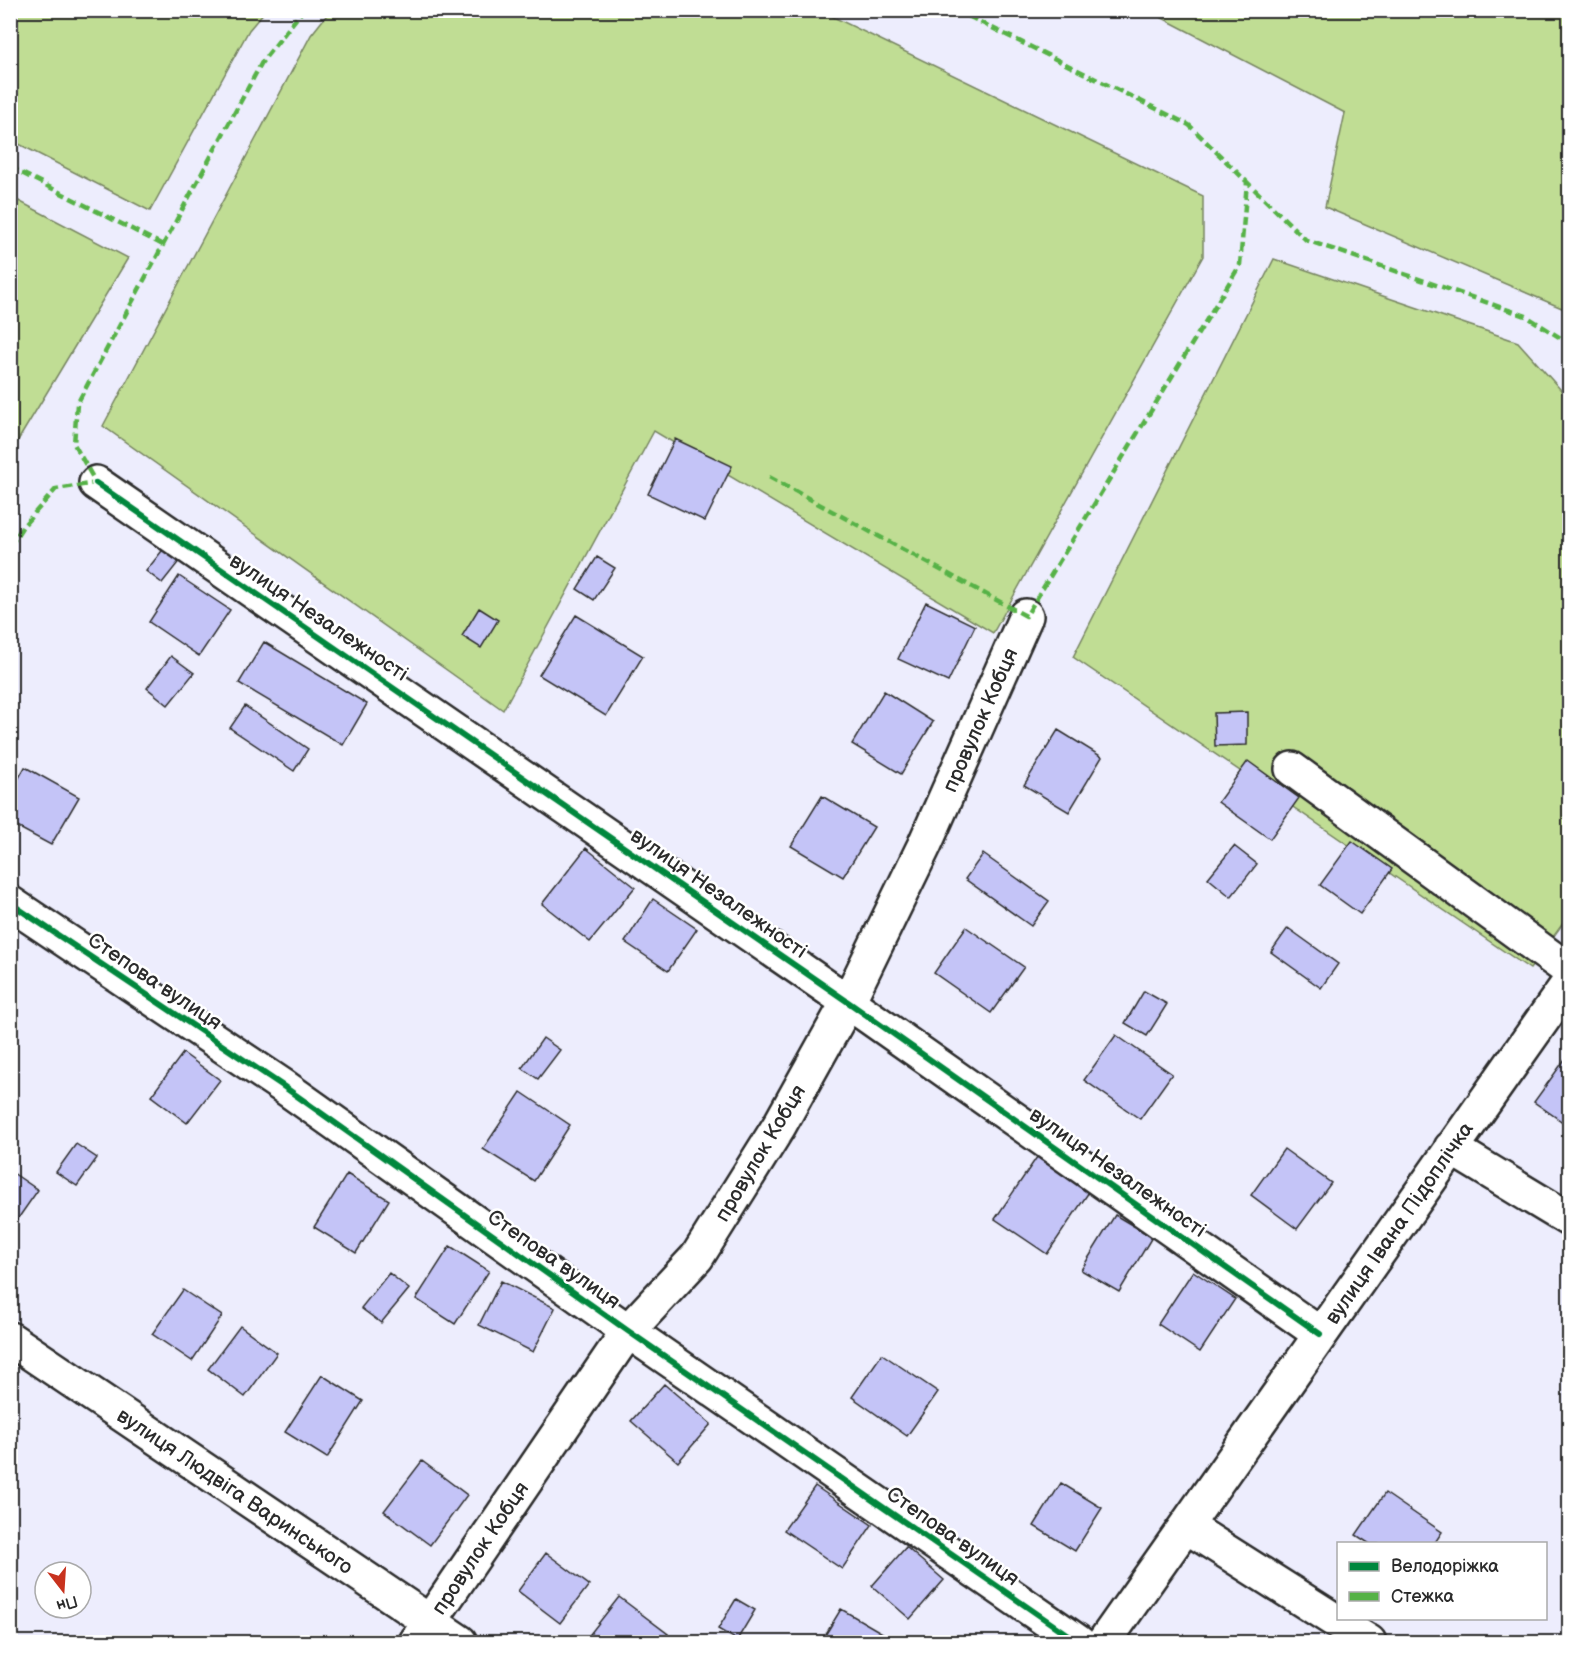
<svg xmlns="http://www.w3.org/2000/svg" width="1580" height="1653" viewBox="0 0 1580 1653" font-family="'Balsamiq Sans',sans-serif">
  <rect width="100%" height="100%" fill="#ededfd"/>
  <filter id="ink" filterUnits="userSpaceOnUse"><feTurbulence type="fractalNoise" baseFrequency=".0167" numOctaves="2"/><feDisplacementMap in="SourceGraphic" scale="12" xChannelSelector="R" yChannelSelector="G"/><feConvolveMatrix kernelMatrix="1 2 1 2 8 2 1 2 1" color-interpolation-filters="sRGB"/></filter>
  <g filter="url(#ink)">
    <!-- green -->
    <path fill="#c0dd94" stroke="#768460" stroke-width="1.5" d="M10 11 11 10 265 11 249 30 150 211 11 140Z
      M330 11H821L1203 196V256L993 633 654 431 503 710 103 426 311 35Z
      M1149 11H1569V311L1325 207 1345 113Z
      M11 197 128 258 11 452Z
      M1274 259 1518 342 1569 399V915L1530 969 1073 657Z"/>
    <!-- building -->
    <path fill="#c4c4f7" stroke="#2b2b2b" stroke-width="1.5" d="M675 439 732 466 705 521 648 494Z
      M169 542 185 554 162 583 146 571Z
      M597 557 615 568 594 600 577 589Z
      M179 576 230 610 199 656 149 622Z
      M926 602 975 626 948 682 898 659Z
      M479 608 498 620 481 648 462 636Z
      M576 615 643 656 606 716 539 675Z
      M264 642 367 704 343 745 239 683Z
      M171 656 194 673 168 705 147 688Z
      M884 691 933 722 901 774 852 744Z
      M245 706 308 749 294 771 230 728Z
      M1247 712V745L1215 746 1214 713Z
      M1058 730 1102 757 1069 812 1024 785Z
      M1248 761 1299 798 1270 839 1218 802Z
      M25 767 79 797 51 845 10 823V794Z
      M822 796 874 827 843 877 791 846Z
      M1352 841 1392 869 1360 914 1320 885Z
      M1234 846 1257 864 1231 897 1208 878Z
      M586 848 635 887 590 942 542 904Z
      M983 854 1049 901 1031 926 965 879Z
      M653 899 697 929 668 971 625 942Z
      M966 927 1024 967 991 1013 934 973Z
      M1288 928 1338 964 1321 988 1271 952Z
      M1144 991 1167 1004 1147 1036 1125 1023Z
      M1116 1035 1172 1074 1140 1119 1084 1080Z
      M543 1038 560 1050 538 1079 522 1068Z
      M183 1053 220 1080 187 1123 151 1096Z
      M1568 1055 1570 1056V1127L1534 1102Z
      M521 1092 570 1125 534 1181 483 1149Z
      M76 1144 97 1158 77 1186 56 1172Z
      M1284 1149 1331 1183 1297 1229 1251 1195Z
      M1037 1157 1089 1192 1047 1254 995 1219Z
      M10 1171 38 1190 10 1230Z
      M347 1174 389 1200 356 1253 314 1227Z
      M1115 1215 1152 1237 1119 1292 1081 1270Z
      M450 1246 489 1271 455 1324 416 1299Z
      M1193 1271 1235 1299 1200 1352 1158 1324Z
      M389 1273 409 1289 381 1323 361 1308Z
      M501 1281 555 1308 533 1352 479 1325Z
      M183 1290 222 1316 192 1361 152 1334Z
      M240 1326 277 1353 245 1397 208 1369Z
      M882 1354 938 1392 907 1436 852 1397Z
      M322 1375 363 1401 327 1458 285 1432Z
      M664 1384 711 1424 678 1462 631 1421Z
      M422 1461 467 1495 430 1545 384 1511Z
      M1061 1483 1102 1508 1075 1551 1034 1526Z
      M815 1486 872 1525 842 1569 784 1530Z
      M1385 1493 1442 1532 1434 1544H1370L1356 1535Z
      M906 1547 944 1580 910 1619 872 1586Z
      M546 1553 589 1585 560 1623 518 1591Z
      M619 1597 668 1634 662 1642H601L590 1634Z
      M736 1599 755 1610 737 1640 718 1629Z
      M841 1609 898 1642H833L824 1637Z"/>
    <g fill="none" stroke-linecap="round" stroke-linejoin="round">
      <!-- minor casing -->
      <g stroke="#2b2b2b" stroke-width="38">
        <path id="minor" d="M96 483 848 1002 1320 1334
          M1292 769 1570 971
          M10 903 283 1086 628 1331 1078 1642
          M1451 1148 1570 1220
          M10 1339 460 1642
          M1186 1526 1369 1642
          M416 1642 628 1331 697 1257 779 1126 848 1002 924 846 1026 616
          M1104 1642 1570 981"/>
      </g>
      <!-- minor -->
      <use href="#minor" stroke="#fff" stroke-width="33"/>
      <!-- quiet -->
      <path stroke="#56b246" stroke-width="4.5" stroke-dasharray="9 4.5" stroke-linecap="butt" d="M956 10 1189 125 1306 240 1526 316 1570 344
        M10 167 163 245
        M769 477 1026 616 1240 265 1247 182
        M10 546 23 526 56 489 96 483 74 444 77 404 262 62 303 10"/>
      <!-- cycleway casing -->
      <g stroke="#fff" stroke-width="10">
        <path id="cycleway" d="M96 483 848 1002 1320 1334
          M10 903 283 1086 628 1331 1078 1642"/>
      </g>
      <!-- cycleway -->
      <use href="#cycleway" stroke="#00873e" stroke-width="6"/>
    </g>
  </g>
  <g text-anchor="middle" stroke-width="5" stroke-linejoin="round" paint-order="stroke">
    <!-- street labels -->
    <g font-size="21" fill="#2b2b2b" stroke="#fff">
      <text transform="translate(319 617) rotate(34)" y="7">вулиця Незалежності</text>
      <text transform="translate(980 720) rotate(-66)" y="7">провулок Кобця</text>
      <text transform="translate(719 893) rotate(35)" y="7">вулиця Незалежності</text>
      <text transform="translate(155 981) rotate(34)" y="7">Степова вулиця</text>
      <text transform="translate(760 1153) rotate(-59)" y="7">провулок Кобця</text>
      <text transform="translate(1118 1172) rotate(35)" y="7">вулиця Незалежності</text>
      <text transform="translate(1399 1223) rotate(-55)" y="7">вулиця Івана Підоплічка</text>
      <text transform="translate(554 1259) rotate(35)" y="7">Степова вулиця</text>
      <text transform="translate(235 1491) rotate(34)" y="7">вулиця Людвіга Варинського</text>
      <text transform="translate(953 1536) rotate(35)" y="7">Степова вулиця</text>
      <text transform="translate(480 1548) rotate(-56)" y="7">провулок Кобця</text>
    </g>
  </g>
  <!-- margin -->
  <rect width="1580" height="1653" fill="none" stroke="#fff" stroke-width="36"/>
  <rect x="18" y="18" width="1544" height="1617" fill="none" stroke="#2b2b2b" stroke-width="2" filter="url(#ink)"/>
  <!-- legend -->
  <rect x="1337" y="1542" width="210" height="78" fill="#ffffff" stroke="#aaaaaa" stroke-width="1.5"/>
  <rect x="1349" y="1562" width="30" height="9" fill="#00873e" stroke="#aaaaaa" stroke-width="1.5"/>
  <text x="1391" y="1572" font-size="18" fill="#2b2b2b">Велодоріжка</text>
  <rect x="1349" y="1592" width="30" height="9" fill="#56b246" stroke="#aaaaaa" stroke-width="1.5"/>
  <text x="1391" y="1602" font-size="18" fill="#2b2b2b">Стежка</text>
  <!-- north arrow -->
  <g transform="translate(63 1590) rotate(163)"><circle r="28" fill="#ffffff" stroke="#aaaaaa" stroke-width="1.5"/>
  <path d="M0-4.5L10 22L0 15L-10 22Z" fill="#c8321e"/>
  <text y="-9" font-size="16" font-weight="bold" text-anchor="middle" fill="#2b2b2b">Пн</text>
  </g>
</svg>
